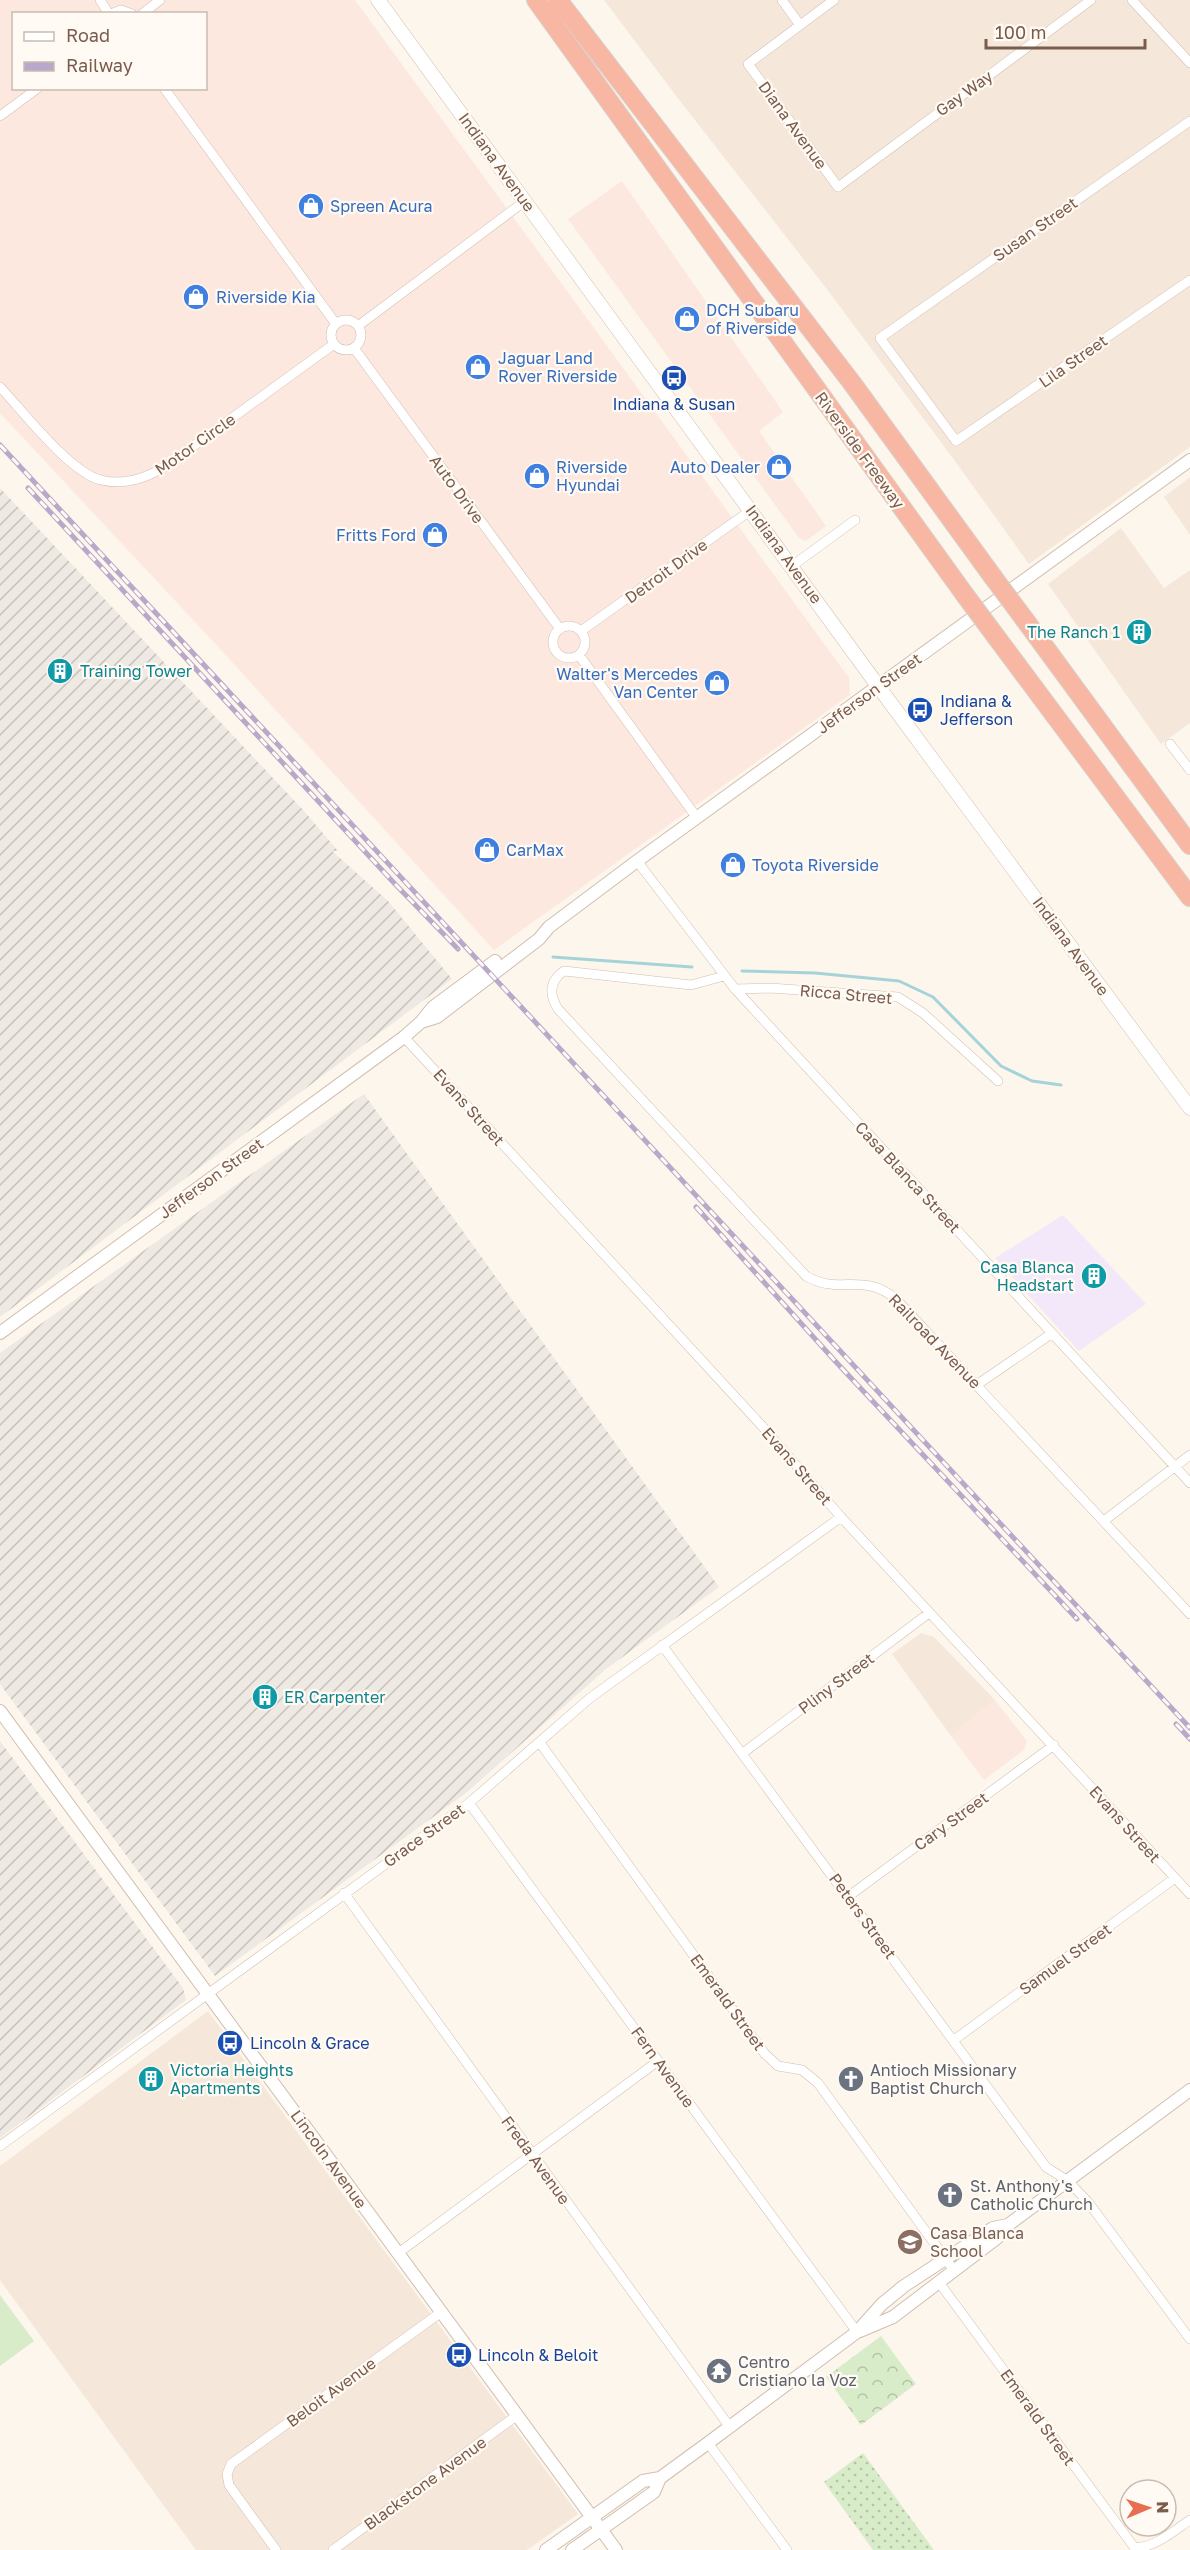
<svg xmlns="http://www.w3.org/2000/svg" width="1190" height="2550" viewBox="0 0 1190 2550" font-family="'Golos Text',sans-serif">
  <defs>
    <pattern id="industrial-furrows" width="10" height="10" patternUnits="userSpaceOnUse" patternTransform="scale(1.5)"><rect width="10" height="10" fill="#efe9e4"/><path d="M-1 1l2-2M0 10L10 0M9 11l2-2" fill="none" stroke="#c7c0bb"/></pattern>
    <pattern id="park-crowns" width="20" height="18" patternUnits="userSpaceOnUse" patternTransform="scale(1.5)"><rect width="20" height="18" fill="#d8ecc9"/><path d="M2 6a3 3 0 1 1 6 0M12 15a3 3 0 1 1 6 0" fill="none" stroke="#b4c2a5"/></pattern>
    <pattern id="garden-dots" width="8" height="8" patternUnits="userSpaceOnUse" patternTransform="scale(1.5)"><rect width="8" height="8" fill="#d8ecc9"/><path d="M2 2h.1M6 6h.1" fill="none" stroke="#b4c2a5" stroke-width="1.8" stroke-linecap="round"/></pattern>
  </defs>
  <rect width="100%" height="100%" fill="#fdf6ec"/>
  <!-- residential -->
  <path fill="#f5e8da" d="M604 0H1190V447L1029 564 955 461 823 284 680 101Z
    M1190 477V535L1164 497Z
    M1121 528 1164 588 1190 570V723L1161 744 1048 584Z
    M921 1633 934 1637 995 1700 951 1736 892 1654Z
    M208 2011 578 2514 527 2550H196L0 2280V2166Z"/>
  <!-- commercial -->
  <path fill="#fde8e0" fill-rule="evenodd" d="M0 0H355L849 678 850 695 494 950 222 651 0 413ZM14 14H206V88H14Z
    M622 181 783 412 759 431 826 526 806 541 799 538 568 219Z
    M995 1700 1027 1741 1024 1750 984 1780 951 1736Z"/>
  <!-- industrial -->
  <path fill="url(#industrial-furrows)" d="M0 488 304 811 338 851H332L388 901 452 979 0 1317Z
    M364 1094 719 1587 606 1669 466 1793 215 1976 0 1684V1353Z
    M0 1741 183 1988 186 2000 0 2138Z"/>
  <!-- education -->
  <path fill="#f3e8fa" d="M1063 1215 1146 1304 1079 1351 995 1258Z"/>
  <!-- grass -->
  <path fill="#d8ecc9" d="M0 2295 34 2341 0 2366Z"/>
  <!-- park -->
  <path fill="url(#park-crowns)" d="M881 2336 916 2384 861 2425 826 2377Z"/>
  <!-- garden -->
  <path fill="url(#garden-dots)" d="M863 2453 934 2550H873L824 2482Z"/>
  <g fill="none" stroke-linecap="round" stroke-linejoin="round">
    <!-- stream -->
    <path stroke="#a5d3da" stroke-width="3" d="M553 957 692 967
      M742 971 815 973 899 981 933 997 1001 1066 1032 1081 1061 1085"/>
    <!-- minor casing -->
    <g stroke="#d1beb0" stroke-width="10">
      <path id="minor" d="M100 0 109 14
        M782 0 800 25
        M834 0 748 64 838 187 1091 0
        M1132 0 1190 63
        M111 14 121 10 132 14
        M142 14 160 0
        M164 88 336 324
        M0 116 38 88
        M1190 121 880 338 956 441 1190 280
        M331 335a15 15 0 1 1 30 0a15 15 0 1 1-30 0Z
        M358 326 525 201
        M354 348 560 629
        M0 387C23 411 70 473 101 480 125 486 146 478 166 466L334 344
        M792 566 855 520
        M553 642a16 16 0 1 1 32 0a16 16 0 1 1-32 0Z
        M581 631 751 510
        M579 655 697 818
        M1170 744 1190 770
        M637 861 735 989 1190 1483
        M724 976 691 985 564 971C549 981 549 995 558 1009L806 1276C840 1296 861 1271 896 1299L1190 1614
        M735 989 770 988 898 997 923 1013 998 1081
        M404 1037 762 1426 841 1517 1190 1894
        M978 1384 1051 1334
        M1105 1520 1190 1455
        M662 1645 1046 2167 1068 2181 1088 2202 1190 2339
        M540 1743 765 2054 778 2066 802 2070 818 2083 953 2269
        M743 1753 929 1613
        M469 1803 857 2332
        M344 1893 729 2426
        M849 1896 1054 1745
        M954 2040 1175 1878
        M0 2146 469 1803 590 1698 841 1517
        M397 2254 658 2061
        M938 2281 1134 2547C1152 2550 1175 2530 1190 2520
        M708 2443 787 2550
        M276 2550 229 2485 227 2474 231 2464 440 2313
        M333 2550 516 2416"/>
    </g>
    <!-- tertiary casing -->
    <g stroke="#d1beb0" stroke-width="14">
      <path id="tertiary" d="M421 1022 437 1017 539 939 549 927 637 861 1190 460
        M0 1333 404 1037 421 1022 433 1007 495 961
        M0 1711 616 2550
        M860 2331 893 2317 997 2238 1008 2225 1190 2090
        M546 2550 643 2481 660 2478 708 2443 857 2332 882 2304 904 2286 993 2228 1008 2225
        M572 2550 654 2492 660 2478"/>
    </g>
    <!-- secondary casing -->
    <g stroke="#d6c0b0" stroke-width="15">
      <path id="secondary" d="M378 0 878 686 1190 1108"/>
    </g>
    <!-- motorway casing -->
    <g stroke="#dad1cd" stroke-width="20">
      <path id="motorway" d="M536 0 965 595
        M558 0 852 383 993 577
        M1025 620 1190 845
        M997 638 1190 897"/>
    </g>
    <!-- minor -->
    <use href="#minor" stroke="#fff" stroke-width="9"/>
    <!-- tertiary -->
    <use href="#tertiary" stroke="#fff" stroke-width="12"/>
    <!-- secondary -->
    <use href="#secondary" stroke="#fff" stroke-width="14"/>
    <!-- motorway -->
    <use href="#motorway" stroke="#f7b7a3" stroke-width="18"/>
    <!-- rail casing -->
    <g stroke="#b9a8c9" stroke-width="5">
      <path id="rail" d="M0 445 1190 1728
        M28 488 395 884 458 949
        M696 1207 836 1362 1077 1619
        M1176 1724 1190 1739"/>
    </g>
    <!-- rail -->
    <use href="#rail" stroke="#fffaf3" stroke-width="3" stroke-dasharray="9" stroke-linecap="butt"/>
    <!-- motorway-bridge casing -->
    <g stroke="#dad1cd" stroke-width="20" stroke-linecap="butt">
      <path id="motorway-bridge" d="M993 577 1025 620
        M965 595 997 638"/>
    </g>
    <!-- motorway-bridge -->
    <use href="#motorway-bridge" stroke="#f7b7a3" stroke-width="18"/>
  </g>
  <!-- icons -->
  <defs>
    <g id="shop-disc" transform="scale(1.35)"><circle r="9.5" fill="#3f7fe0" stroke="#fffaf3"/><path d="M-5-2.5h2.3a2.7 3.5 0 0 1 5.4 0H5L5.5 6h-11ZM-1.5-2.5h3a1.5 2.3 0 0 0-3 0Z" fill="#fff"/></g>
    <g id="bus-disc" transform="scale(1.35)"><circle r="9.5" fill="#1a4fb4" stroke="#fffaf3"/><path d="M-5-6H5V4H4V6H2V4H-2V6H-4V4H-5ZM-3.5-4V0h7V-4ZM-3.5 1.2v1.5H-2V1.2ZM2 1.2v1.5H3.5V1.2Z" fill="#fff"/></g>
    <g id="building-disc" transform="scale(1.35)"><circle r="9.5" fill="#0f9aa8" stroke="#fffaf3"/><path d="M-4-6H4V6H1V3H-1V6H-4ZM-2.5-4.3h1.7v1.8h-1.7ZM.8-4.3h1.7v1.8H.8ZM-2.5-1h1.7V.8h-1.7ZM.8-1h1.7V.8H.8Z" fill="#fff"/></g>
    <g id="church-disc" transform="scale(1.35)"><circle r="9.5" fill="#6b7280" stroke="#fffaf3"/><path d="M-1.2-6h2.4v3.5h3.3v2.4h-3.3V6h-2.4V-.1h-3.3v-2.4h3.3Z" fill="#fff"/></g>
    <g id="school-disc" transform="scale(1.35)"><circle r="9.5" fill="#8d6e63" stroke="#fffaf3"/><path d="M0-5L7-2L0 1L-7-2ZM-4 1L0 2.5L4 1V4Q0 6-4 4Z" fill="#fff"/></g>
    <g id="temple-disc" transform="scale(1.35)"><circle r="9.5" fill="#6b7280" stroke="#fffaf3"/><path d="M0-6L5-2H3V0L6.5 2.5H4V6H1.5V3h-3V6H-4V2.5H-6.5L-3 0V-2H-5Z" fill="#fff"/></g>
  </defs>
  <g fill-rule="evenodd">
    <use href="#shop-disc" x="311" y="206"/>
    <use href="#shop-disc" x="196" y="297"/>
    <use href="#shop-disc" x="687" y="319"/>
    <use href="#shop-disc" x="478" y="367"/>
    <use href="#bus-disc" x="674" y="378"/>
    <use href="#shop-disc" x="779" y="467"/>
    <use href="#shop-disc" x="537" y="476"/>
    <use href="#shop-disc" x="435" y="535"/>
    <use href="#building-disc" x="1139" y="632"/>
    <use href="#building-disc" x="60" y="671"/>
    <use href="#shop-disc" x="717" y="683"/>
    <use href="#bus-disc" x="920" y="710"/>
    <use href="#shop-disc" x="487" y="850"/>
    <use href="#shop-disc" x="733" y="865"/>
    <use href="#building-disc" x="1094" y="1276"/>
    <use href="#building-disc" x="265" y="1697"/>
    <use href="#bus-disc" x="230" y="2043"/>
    <use href="#building-disc" x="151" y="2079"/>
    <use href="#church-disc" x="851" y="2079"/>
    <use href="#church-disc" x="950" y="2195"/>
    <use href="#school-disc" x="910" y="2242"/>
    <use href="#bus-disc" x="459" y="2355"/>
    <use href="#temple-disc" x="719" y="2371"/>
  </g>
  <g text-anchor="middle" stroke-width="4.5" stroke-linejoin="round" paint-order="stroke">
    <!-- street labels -->
    <g font-size="16" fill="#7a5c4d" stroke="#fffaf3">
      <text transform="translate(964 93) rotate(-36)" y="6">Gay Way</text>
      <text transform="translate(793 125) rotate(54)" y="6">Diana Avenue</text>
      <text transform="translate(497 162) rotate(54)" y="6">Indiana Avenue</text>
      <text transform="translate(1035 229) rotate(-35)" y="6">Susan Street</text>
      <text transform="translate(1073 361) rotate(-35)" y="6">Lila Street</text>
      <text transform="translate(195 444) rotate(-35)" y="6">Motor Circle</text>
      <text transform="translate(860 450) rotate(54)" y="6">Riverside Freeway</text>
      <text transform="translate(457 489) rotate(54)" y="6">Auto Drive</text>
      <text transform="translate(784 554) rotate(54)" y="6">Indiana Avenue</text>
      <text transform="translate(666 571) rotate(-36)" y="6">Detroit Drive</text>
      <text transform="translate(869 693) rotate(-36)" y="6">Jefferson Street</text>
      <text transform="translate(1071 946) rotate(54)" y="6">Indiana Avenue</text>
      <text transform="translate(846 994) rotate(5)" y="6">Ricca Street</text>
      <text transform="translate(469 1107) rotate(48)" y="6">Evans Street</text>
      <text transform="translate(908 1177) rotate(47)" y="6">Casa Blanca Street</text>
      <text transform="translate(211 1178) rotate(-36)" y="6">Jefferson Street</text>
      <text transform="translate(935 1341) rotate(46)" y="6">Railroad Avenue</text>
      <text transform="translate(797 1466) rotate(49)" y="6">Evans Street</text>
      <text transform="translate(836 1683) rotate(-37)" y="6">Pliny Street</text>
      <text transform="translate(951 1821) rotate(-36)" y="6">Cary Street</text>
      <text transform="translate(1125 1824) rotate(48)" y="6">Evans Street</text>
      <text transform="translate(424 1835) rotate(-36)" y="6">Grace Street</text>
      <text transform="translate(863 1916) rotate(54)" y="6">Peters Street</text>
      <text transform="translate(1065 1959) rotate(-36)" y="6">Samuel Street</text>
      <text transform="translate(728 2002) rotate(54)" y="6">Emerald Street</text>
      <text transform="translate(663 2067) rotate(54)" y="6">Fern Avenue</text>
      <text transform="translate(329 2159) rotate(54)" y="6">Lincoln Avenue</text>
      <text transform="translate(536 2160) rotate(54)" y="6">Freda Avenue</text>
      <text transform="translate(331 2392) rotate(-36)" y="6">Beloit Avenue</text>
      <text transform="translate(1038 2417) rotate(54)" y="6">Emerald Street</text>
      <text transform="translate(425 2483) rotate(-36)" y="6">Blackstone Avenue</text>
    </g>
    <!-- shop labels -->
    <g font-size="16" fill="#366cbe" stroke="#fffaf3" text-anchor="start">
      <text x="330" y="212">Spreen Acura</text>
      <text x="216" y="303">Riverside Kia</text>
      <text x="706" y="316">DCH Subaru<tspan x="706" dy="18">of Riverside</tspan></text>
      <text x="498" y="364">Jaguar Land<tspan x="498" dy="18">Rover Riverside</tspan></text>
      <text x="556" y="473">Riverside<tspan x="556" dy="18">Hyundai</tspan></text>
      <text x="760" y="473" text-anchor="end">Auto Dealer</text>
      <text x="416" y="541" text-anchor="end">Fritts Ford</text>
      <text x="698" y="680" text-anchor="end">Walter's Mercedes<tspan x="698" dy="18">Van Center</tspan></text>
      <text x="506" y="856">CarMax</text>
      <text x="752" y="871">Toyota Riverside</text>
    </g>
    <!-- transit labels -->
    <g font-size="16" fill="#164399" stroke="#fffaf3" text-anchor="start">
      <text x="674" y="410" text-anchor="middle">Indiana &amp; Susan</text>
      <text x="940" y="707">Indiana &amp;<tspan x="940" dy="18">Jefferson</tspan></text>
      <text x="250" y="2049">Lincoln &amp; Grace</text>
      <text x="478" y="2361">Lincoln &amp; Beloit</text>
    </g>
    <!-- culture labels -->
    <g font-size="16" fill="#0d838f" stroke="#fffaf3" text-anchor="start">
      <text x="1120" y="638" text-anchor="end">The Ranch 1</text>
      <text x="80" y="677">Training Tower</text>
      <text x="1074" y="1273" text-anchor="end">Casa Blanca<tspan x="1074" dy="18">Headstart</tspan></text>
      <text x="284" y="1703">ER Carpenter</text>
      <text x="170" y="2076">Victoria Heights<tspan x="170" dy="18">Apartments</tspan></text>
    </g>
    <!-- worship labels -->
    <g font-size="16" fill="#5b616d" stroke="#fffaf3" text-anchor="start">
      <text x="870" y="2076">Antioch Missionary<tspan x="870" dy="18">Baptist Church</tspan></text>
      <text x="970" y="2192">St. Anthony's<tspan x="970" dy="18">Catholic Church</tspan></text>
      <text x="738" y="2368">Centro<tspan x="738" dy="18">Cristiano la Voz</tspan></text>
    </g>
    <!-- education labels -->
    <g font-size="16" fill="#785e54" stroke="#fffaf3" text-anchor="start">
      <text x="930" y="2239">Casa Blanca<tspan x="930" dy="18">School</tspan></text>
    </g>
  </g>
  <!-- legend -->
  <rect x="12" y="12" width="195" height="78" fill="#fffaf3" stroke="#cabbb1" stroke-width="1.5"/>
  <rect x="24" y="32" width="30" height="9" fill="#ffffff" stroke="#cabbb1" stroke-width="1.5"/>
  <text x="66" y="42" font-size="18" fill="#7a5c4d">Road</text>
  <rect x="24" y="62" width="30" height="9" fill="#b9a8c9" stroke="#cabbb1" stroke-width="1.5"/>
  <text x="66" y="72" font-size="18" fill="#7a5c4d">Railway</text>
  <!-- north arrow -->
  <g transform="translate(1148 2508) rotate(88)"><circle r="28" fill="#fffaf3" stroke="#cabbb1" stroke-width="1.5"/>
  <path d="M0-4.5L10 22L0 15L-10 22Z" fill="#e76f51"/>
  <text y="-9" font-size="16" font-weight="bold" text-anchor="middle" fill="#7a5c4d">N</text>
  </g>
  <!-- scale -->
  <path d="M986 39v9h159v-9" fill="none" stroke="#7a5c4d" stroke-width="3"/>
  <text x="995" y="39" font-size="18" fill="#7a5c4d" stroke="#fffaf3" stroke-width="4.5" paint-order="stroke">100 m</text>
</svg>
